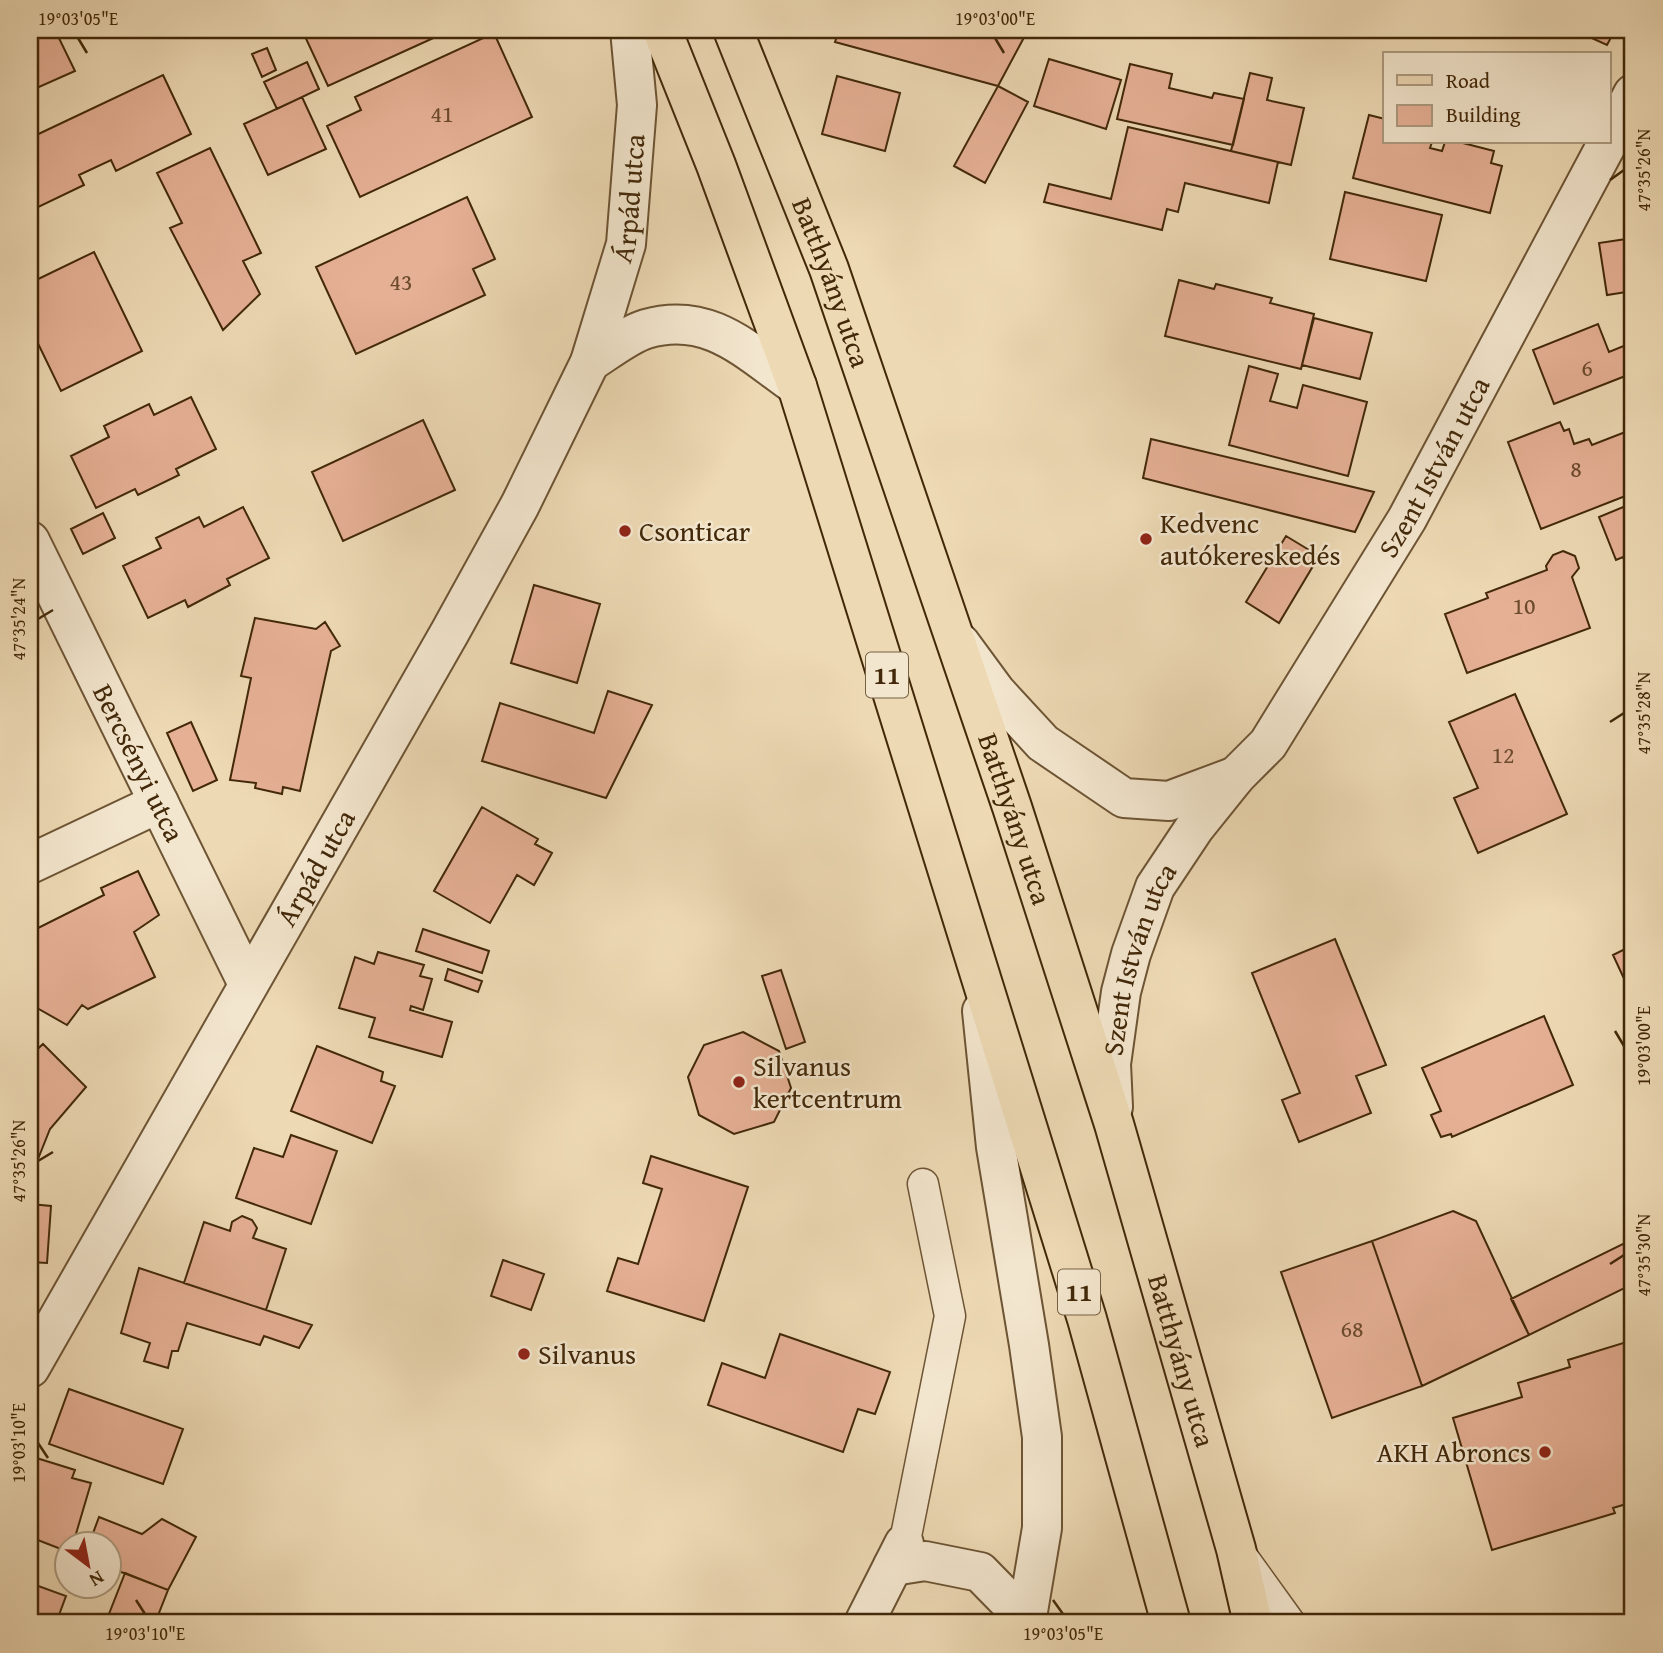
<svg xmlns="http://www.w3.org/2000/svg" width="1663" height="1653" viewBox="0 0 1663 1653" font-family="'Gentium Book Plus',serif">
  <rect width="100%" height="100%" fill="#edd9b4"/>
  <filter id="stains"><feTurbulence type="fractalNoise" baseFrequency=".00286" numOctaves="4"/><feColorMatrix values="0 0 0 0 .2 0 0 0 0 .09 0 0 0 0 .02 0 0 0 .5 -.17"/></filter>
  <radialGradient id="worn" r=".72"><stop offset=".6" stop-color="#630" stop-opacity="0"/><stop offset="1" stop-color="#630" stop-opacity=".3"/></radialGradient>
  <!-- building -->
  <path fill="#e6b095" stroke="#422809" stroke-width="2" d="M30 30H55L75 71 30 91Z
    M190 30H206L194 36Z
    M302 30H451L328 86Z
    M839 30H1028L998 86 835 42Z
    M1574 30H1615L1607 45Z
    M494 33 532 117 360 197 327 126 361 110 355 97Z
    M267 48 276 70 262 77 252 54Z
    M1049 59 1121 80 1106 129 1034 106Z
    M307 62 319 89 277 109 264 82Z
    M1130 64 1172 74 1169 88 1212 98 1214 93 1244 99 1233 145 1117 119Z
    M1250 73 1272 78 1267 100 1304 108 1291 165 1231 151Z
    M163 75 191 134 116 171 111 160 79 175 84 185 30 211V138Z
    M837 76 900 93 885 151 822 134Z
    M998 86 1028 102 985 183 954 166Z
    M302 97 326 149 268 175 244 124Z
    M1369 115 1385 119V142H1432L1430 148 1442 151 1445 142H1459L1494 151 1491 163 1502 166 1490 213 1353 178Z
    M1128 127 1278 162 1269 203 1185 183 1178 212 1167 209 1162 230 1044 202 1049 184 1111 199Z
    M210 148 261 253 243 261 260 294 223 330 170 228 182 223 157 173Z
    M1345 192 1442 215 1426 281 1330 259Z
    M467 197 495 259 473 269 485 295 356 354 316 267Z
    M1633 238V291L1607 295 1599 243Z
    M94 252 142 351 61 391 30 327V283Z
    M1179 280 1214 289 1216 284 1272 298 1270 303 1314 314 1301 369 1165 336Z
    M1314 318 1372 333 1360 379 1302 365Z
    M1598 324 1609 352 1626 345 1633 363V373L1554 404 1533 350Z
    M1249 366 1278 374 1270 401 1297 408 1303 385 1367 402 1348 476 1229 445Z
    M191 397 216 449 176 469 179 475 138 495 135 489 96 508 71 456 109 437 104 426 149 404 154 415Z
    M423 420 455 490 343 541 312 472Z
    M1560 422 1564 431 1569 429 1574 444 1589 439 1592 445 1633 429V493L1541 529 1508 442Z
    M1151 439 1374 492 1355 532 1143 478Z
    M1633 503V583L1623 557 1616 560 1599 517Z
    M243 507 269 558 227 579 230 585 188 607 185 600 148 618 123 566 161 548 156 538 199 517 204 527Z
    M103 513 115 538 83 554 71 529Z
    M1286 536 1319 556 1279 623 1246 602Z
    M1563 551 1575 556 1579 568 1572 577 1590 628 1467 673 1445 614 1488 598 1486 593 1547 570 1546 566 1553 555Z
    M534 585 600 604 577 683 511 663Z
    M255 618 316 629 325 622 340 646 331 651 300 791 283 787 282 794 255 788 256 783 230 780 251 678 241 676Z
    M608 691 652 705 606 798 482 761 500 703 594 733Z
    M1515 694 1567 814 1478 853 1454 798 1478 788 1449 722Z
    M191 722 217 780 193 791 167 733Z
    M482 807 538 839 535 844 552 853 534 885 517 875 490 923 434 891Z
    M138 871 159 915 134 932 155 977 88 1009 82 1005 67 1025 30 1004V944L34 942 30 932 104 895 101 888Z
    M423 929 489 951 482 973 416 951Z
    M1335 939 1386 1065 1356 1076 1371 1113 1299 1142 1282 1100 1300 1093 1252 973Z
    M1633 945V998L1613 955Z
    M378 952 424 965 420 976 432 979 423 1010 411 1006 410 1010 452 1022 442 1057 369 1037 375 1018 339 1008 355 957 374 964Z
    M448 969 482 981 478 992 445 980Z
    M781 970 805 1042 786 1049 762 976Z
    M1544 1016 1573 1085 1452 1137 1451 1134 1441 1137 1431 1115 1441 1111 1422 1068Z
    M743 1032 779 1051 791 1088 774 1122 734 1134 699 1115 688 1077 704 1045Z
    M43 1044 86 1087 50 1129 38 1159 30 1158V1056Z
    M317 1046 383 1072 381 1081 395 1086 372 1143 291 1111Z
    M291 1135 337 1151 311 1224 236 1198 254 1148 283 1157Z
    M651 1156 748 1187 704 1321 607 1291 618 1258 638 1264 662 1189 643 1183Z
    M30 1204 51 1206 47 1263 30 1262Z
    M1453 1211 1476 1221 1529 1335 1422 1386 1372 1241Z
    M242 1216 252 1220 257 1228 253 1238 286 1249 266 1310 184 1283 204 1222 230 1231 232 1222Z
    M1633 1239V1284L1529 1335 1511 1299Z
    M1372 1241 1422 1386 1332 1418 1281 1272Z
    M503 1260 544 1274 531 1310 491 1296Z
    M139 1268 266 1310 312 1325 299 1348 264 1336 260 1345 187 1323 178 1351H172L168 1368 144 1361 150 1343 121 1333Z
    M780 1334 890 1372 875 1414 858 1409 843 1452 708 1405 722 1363 765 1378Z
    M1633 1340V1502L1613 1508 1615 1513 1492 1550 1453 1418 1522 1397 1518 1383 1570 1367 1568 1360Z
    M69 1389 183 1429 163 1484 49 1444Z
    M30 1456 75 1470 72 1478 91 1483 73 1544H66V1551L30 1537Z
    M99 1517 142 1534 162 1519 196 1537 168 1590 108 1567V1544H89Z
    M125 1573 168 1590 155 1623H134L109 1614Z
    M30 1583 66 1596 56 1623H30Z"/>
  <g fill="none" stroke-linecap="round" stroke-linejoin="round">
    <!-- lane casing -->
    <g stroke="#6d5434" stroke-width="33">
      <path id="lane" d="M905 1541 950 1316 923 1184
        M1241 1555 1290 1623"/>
    </g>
    <!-- street casing -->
    <g stroke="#6d5434" stroke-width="42">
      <g id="street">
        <path d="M1609 140 1633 94"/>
        <path d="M590 362C606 352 629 334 646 329 710 310 749 353 797 386"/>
        <path id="s1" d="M30 541 248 984"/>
        <path d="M960 643 996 692 1043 743 1124 798 1169 801 1236 776"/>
        <path d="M30 864 159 803"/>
        <path d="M982 1011 996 1147 1029 1345 1042 1437V1528L1026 1623"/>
        <path id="s2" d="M1113 1107 1111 1064 1121 992 1131 954 1155 887 1195 827 1236 776 1268 744 1407 519 1608 142"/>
        <path id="s3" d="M30 1368 450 632 520 505 590 362 626 244 637 105 630 30"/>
        <path d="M893 1566 925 1561 980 1572 1027 1620"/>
        <path d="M864 1623 904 1544"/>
      </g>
    </g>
    <!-- primary casing -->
    <g stroke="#422809" stroke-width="42">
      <g id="primary">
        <path d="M662 30 716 165 797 386 1087 1319 1171 1623"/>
        <path id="s4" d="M733 30 829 269 1012 807 1114 1124 1236 1549 1253 1623"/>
      </g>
    </g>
    <!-- lane -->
    <use href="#lane" stroke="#f3e6ce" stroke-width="30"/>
    <!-- street -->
    <use href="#street" stroke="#f3e6ce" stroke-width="38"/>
    <!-- primary -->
    <use href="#primary" stroke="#edd9b4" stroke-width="38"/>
  </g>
  <!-- ticks -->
  <path fill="none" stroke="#422809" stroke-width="2.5" d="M78 38 87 53M995 38 1004 53M1610 180 1624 170M38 619 53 610M1610 722 1624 713M1615 1031 1624 1046M38 1161 53 1152M1610 1264 1624 1255M38 1443 48 1458M136 1600 145 1614M1053 1600 1063 1614"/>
  <!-- markers -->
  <g fill="#8f2418" stroke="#f3e6ce" stroke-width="2.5">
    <circle cx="625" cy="531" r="7"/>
    <circle cx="1146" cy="539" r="7"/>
    <circle cx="739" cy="1082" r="7"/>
    <circle cx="524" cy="1354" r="7"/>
    <circle cx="1545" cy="1452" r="7"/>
  </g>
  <g text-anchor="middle" stroke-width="5" stroke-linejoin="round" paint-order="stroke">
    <!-- number labels -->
    <g font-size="24" fill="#6b4a2c">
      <text x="442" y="122">41</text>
      <text x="401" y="290">43</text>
      <text x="1587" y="376">6</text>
      <text x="1576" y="477">8</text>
      <text x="1524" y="614">10</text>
      <text x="1503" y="763">12</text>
      <text x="1352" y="1337">68</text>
    </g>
    <!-- shield labels -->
    <g fill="#f3e6ce" stroke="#776144" stroke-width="2">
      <rect x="866" y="652.5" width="42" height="45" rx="5"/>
      <rect x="1058" y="1269.5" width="42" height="45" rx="5"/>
    </g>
    <g font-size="26" font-weight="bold" fill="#422809">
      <text x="887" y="684">11</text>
      <text x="1079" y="1301">11</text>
    </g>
    <!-- street labels -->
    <g font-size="28" fill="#422809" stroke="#f3e6ce">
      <text dy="10" stroke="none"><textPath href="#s3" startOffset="1321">Árpád utca</textPath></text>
      <text dy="10" stroke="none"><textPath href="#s4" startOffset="271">Batthyány utca</textPath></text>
      <text dy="10" stroke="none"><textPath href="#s2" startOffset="732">Szent István utca</textPath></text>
      <text dy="10" stroke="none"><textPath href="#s1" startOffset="247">Bercsényi utca</textPath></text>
      <text dy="10" stroke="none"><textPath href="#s4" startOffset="838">Batthyány utca</textPath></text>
      <text dy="10" stroke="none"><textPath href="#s3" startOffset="576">Árpád utca</textPath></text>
      <text dy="10" stroke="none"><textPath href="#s2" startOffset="152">Szent István utca</textPath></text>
      <text dy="10" stroke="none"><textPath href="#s4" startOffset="1405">Batthyány utca</textPath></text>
    </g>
    <!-- poi labels -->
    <g font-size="28" fill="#422809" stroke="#f3e6ce" text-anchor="start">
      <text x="1160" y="533">Kedvenc<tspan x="1160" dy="32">autókereskedés</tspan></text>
      <text x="639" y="541">Csonticar</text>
      <text x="753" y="1076">Silvanus<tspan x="753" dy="32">kertcentrum</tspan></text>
      <text x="538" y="1364">Silvanus</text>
      <text x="1531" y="1462" text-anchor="end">AKH Abroncs</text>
    </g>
  </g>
  <!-- margin -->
  <rect width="1663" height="1653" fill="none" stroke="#edd9b4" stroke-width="77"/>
  <!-- legend -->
  <rect x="1383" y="52" width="228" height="91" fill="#f3e6ce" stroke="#ac9a7f" stroke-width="2"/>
  <rect x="1397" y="75" width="35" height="10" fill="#edd9b4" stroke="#ac9a7f" stroke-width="2"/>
  <text x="1446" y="88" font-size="21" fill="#422809">Road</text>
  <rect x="1397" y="105" width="35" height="21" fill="#e6b095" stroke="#ac9a7f" stroke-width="2"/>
  <text x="1446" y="122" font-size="21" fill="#422809">Building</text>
  <!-- north arrow -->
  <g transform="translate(88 1565) rotate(148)"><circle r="33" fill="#f3e6ce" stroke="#ac9a7f" stroke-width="2"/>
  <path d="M0-5L12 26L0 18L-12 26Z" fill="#8f2418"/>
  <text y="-10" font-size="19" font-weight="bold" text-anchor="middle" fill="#422809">N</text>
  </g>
  <rect x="38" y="38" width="1586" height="1576" fill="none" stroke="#422809" stroke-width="2.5"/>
  <g font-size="18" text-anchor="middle" fill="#422809">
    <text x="78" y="25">19°03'05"E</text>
    <text x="995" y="25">19°03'00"E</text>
    <text transform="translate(1644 170) rotate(-90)" y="6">47°35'26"N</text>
    <text transform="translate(19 619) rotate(-90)" y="6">47°35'24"N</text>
    <text transform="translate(1644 713) rotate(-90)" y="6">47°35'28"N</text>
    <text transform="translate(1644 1046) rotate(-90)" y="6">19°03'00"E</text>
    <text transform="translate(19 1161) rotate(-90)" y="6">47°35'26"N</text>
    <text transform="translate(1644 1255) rotate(-90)" y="6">47°35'30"N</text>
    <text transform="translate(19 1443) rotate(-90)" y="6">19°03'10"E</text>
    <text x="145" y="1640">19°03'10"E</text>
    <text x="1063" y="1640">19°03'05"E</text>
  </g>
  <rect width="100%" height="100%" filter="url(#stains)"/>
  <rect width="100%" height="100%" fill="url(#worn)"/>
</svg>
